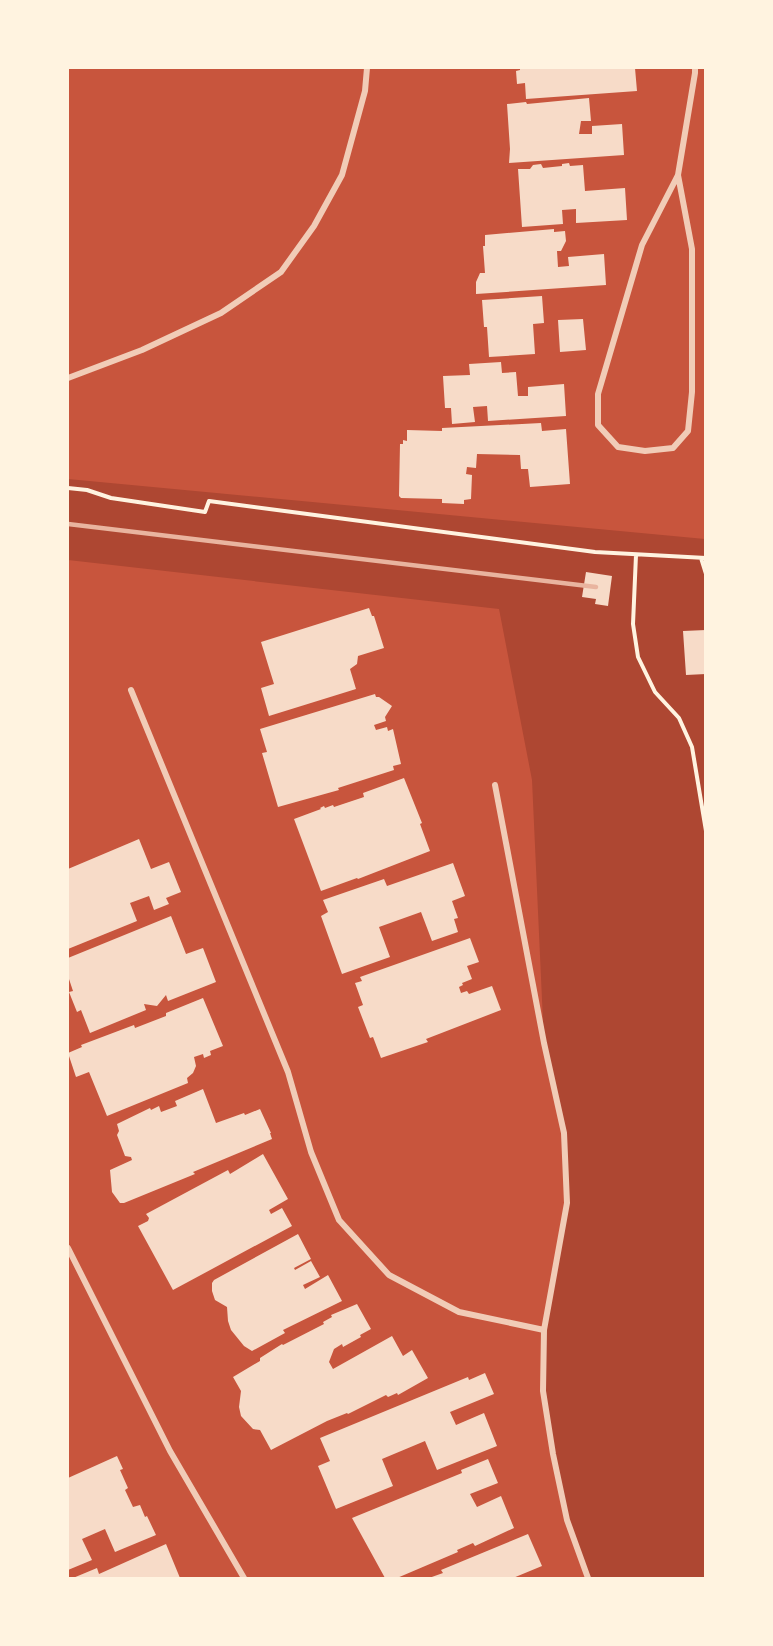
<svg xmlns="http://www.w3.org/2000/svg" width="773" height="1646" viewBox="0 0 773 1646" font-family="'Space Grotesk',sans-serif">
  <rect width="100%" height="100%" fill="#c8553d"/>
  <!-- green -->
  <path fill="#ae4732" d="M68 479 705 539V1578H588L567 1520 543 1391 544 1330 567 1203 564 1133 544 1043 532 780 499 609 68 560Z"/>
  <!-- building -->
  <path fill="#f7dbc8" d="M520 68H635L637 91 526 99 525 83 517 84 516 71 520 70Z
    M589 98 591 121H581L579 134H592V126L622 124 624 155 509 163 510 149 507 104 526 102 527 104Z
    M569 163 570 166 583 165 585 191 625 188 627 220 576 223V209L562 210 563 224 522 227 518 169H530L533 165 541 164 543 168 562 166V164Z
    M554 229V232L565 231 566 241 561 251H557L558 267 569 266 568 257 604 254 606 285 476 294V282L480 273H485L483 246H485V235Z
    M542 296 544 323 533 324 535 354 489 357 487 327H484L482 300Z
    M583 319 586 350 560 352 558 320Z
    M501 362 502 373 516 372 518 396H528V387L564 384 566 416 488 421 487 406 473 407 475 422 452 424 451 408H445L443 376 470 375 469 364Z
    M541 423 542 431 566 429 570 484 530 487 528 469H521L520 455 477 454 476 468 467 467 466 474 472 475 471 499 464 500V504L442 503V499L401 498 399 496 400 444H403V440L407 441V430L442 431V428Z
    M586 572 612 576 608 606 595 604 596 599 582 597Z
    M369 608 372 616H374L384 648 358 656 357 664 350 669 356 689 269 716 261 688 274 684 261 642Z
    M706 630V674L686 675 683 631Z
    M375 694 376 697H379L392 706 385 717 386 721 374 725 376 730 387 727 388 731 393 729 401 764 393 766 394 770 338 788 339 790 278 807 262 753 267 752 260 729Z
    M404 778 422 823 420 824 430 851 358 879 357 878 321 891 294 819 321 809 320 808 324 806 325 808 333 805 334 807 364 797 363 793Z
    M139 839 151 869 169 862 181 892 166 898 169 904 154 910 149 896 130 903 137 921 68 949V869Z
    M453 863 465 896 452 901 458 918 454 919 458 932 432 941 421 912 379 927 390 957 342 974 321 916 328 912 323 900 384 879 387 886Z
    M171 916 186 954 203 948 216 982 168 1001 166 995 157 1006 144 1004 146 1010 90 1033 81 1010 77 1012 69 992 73 991 68 976V958Z
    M470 938 479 962 467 966 472 979 462 983 463 985 459 987 461 993 467 991 469 994 492 986 501 1010 426 1039 428 1042 381 1058 373 1037 370 1038 358 1007 363 1005 355 983 362 981 360 977Z
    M203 998 223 1046 210 1051 211 1055 204 1058 203 1054 194 1057 196 1066 193 1073 187 1078 188 1083 107 1116 89 1072 76 1077 68 1053 82 1047 81 1045 134 1025 135 1028 166 1016V1013Z
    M203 1089 216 1123 244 1113 245 1115 260 1109 271 1133H270L272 1139 193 1172 195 1174 124 1203H120L112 1192 110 1170 132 1160 131 1157 125 1156 117 1135 119 1131 117 1124 150 1108 151 1110 159 1106 161 1112 177 1106 175 1101Z
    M263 1154 288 1199 269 1210 271 1214 282 1208 292 1226 173 1290 138 1226 148 1221 149 1218 146 1214 228 1170 230 1174Z
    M298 1234 311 1259 294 1268 295 1270 311 1261 320 1277 303 1285 305 1289 328 1275 342 1301 283 1330 285 1333 252 1351 244 1346 231 1330 228 1321 227 1307 215 1300 212 1291V1283L214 1280Z
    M357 1304 371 1329 360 1335 361 1337 343 1347 342 1344 334 1349 329 1362 333 1369 392 1336 403 1356 412 1350 428 1378 398 1395 397 1393 388 1397 386 1395 348 1414 347 1413 327 1421 271 1450 260 1430 253 1429 241 1416 239 1407 241 1391 233 1377 260 1361V1358L282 1344 283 1345 324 1324 323 1322 332 1317 331 1315Z
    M485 1373 494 1394 450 1412 456 1425 484 1413 497 1446 437 1470 425 1441 382 1459 393 1486 336 1509 318 1466 330 1461 320 1438 468 1377 469 1380Z
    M117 1456 123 1469 120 1470 128 1488 125 1490 133 1507 140 1505 145 1517 147 1516 156 1535 115 1552 105 1529 82 1539 92 1560 68 1570V1478Z
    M488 1459 498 1483 470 1494 477 1507 501 1496 514 1528 475 1546 473 1543 457 1550 458 1552 397 1578H385L352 1518 462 1473 461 1470Z
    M528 1534 542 1566 513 1578H429L443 1573 441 1570Z
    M166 1544 180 1578H73L97 1568 99 1574Z"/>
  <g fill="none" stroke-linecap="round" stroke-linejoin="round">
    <!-- path -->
    <path stroke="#fff3e0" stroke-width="4" d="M68 488 87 490 111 498 205 512 209 501 595 552 706 558
      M636 555 633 624 638 657 655 692 679 718 692 747 706 831
      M701 558 706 574"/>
    <!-- minor -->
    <path stroke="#f1ccb7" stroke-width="6" d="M678 175 692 249V392L688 431 673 448 645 451 618 447 598 425V394L642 245 678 175 695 73V68
      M68 378 142 350 221 313 281 272 314 226 342 175 365 91 367 68
      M131 690 288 1072 311 1152 339 1220 389 1275 459 1312 544 1330
      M495 785 544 1043 564 1133 567 1203 544 1330 543 1391 553 1454 567 1520 588 1578
      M68 1248 170 1451 244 1578"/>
    <!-- rail -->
    <path stroke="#e9b49f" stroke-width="4.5" d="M68 524 596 587"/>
  </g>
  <!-- border -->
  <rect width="773" height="1646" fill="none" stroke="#fff3e0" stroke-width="138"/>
</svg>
